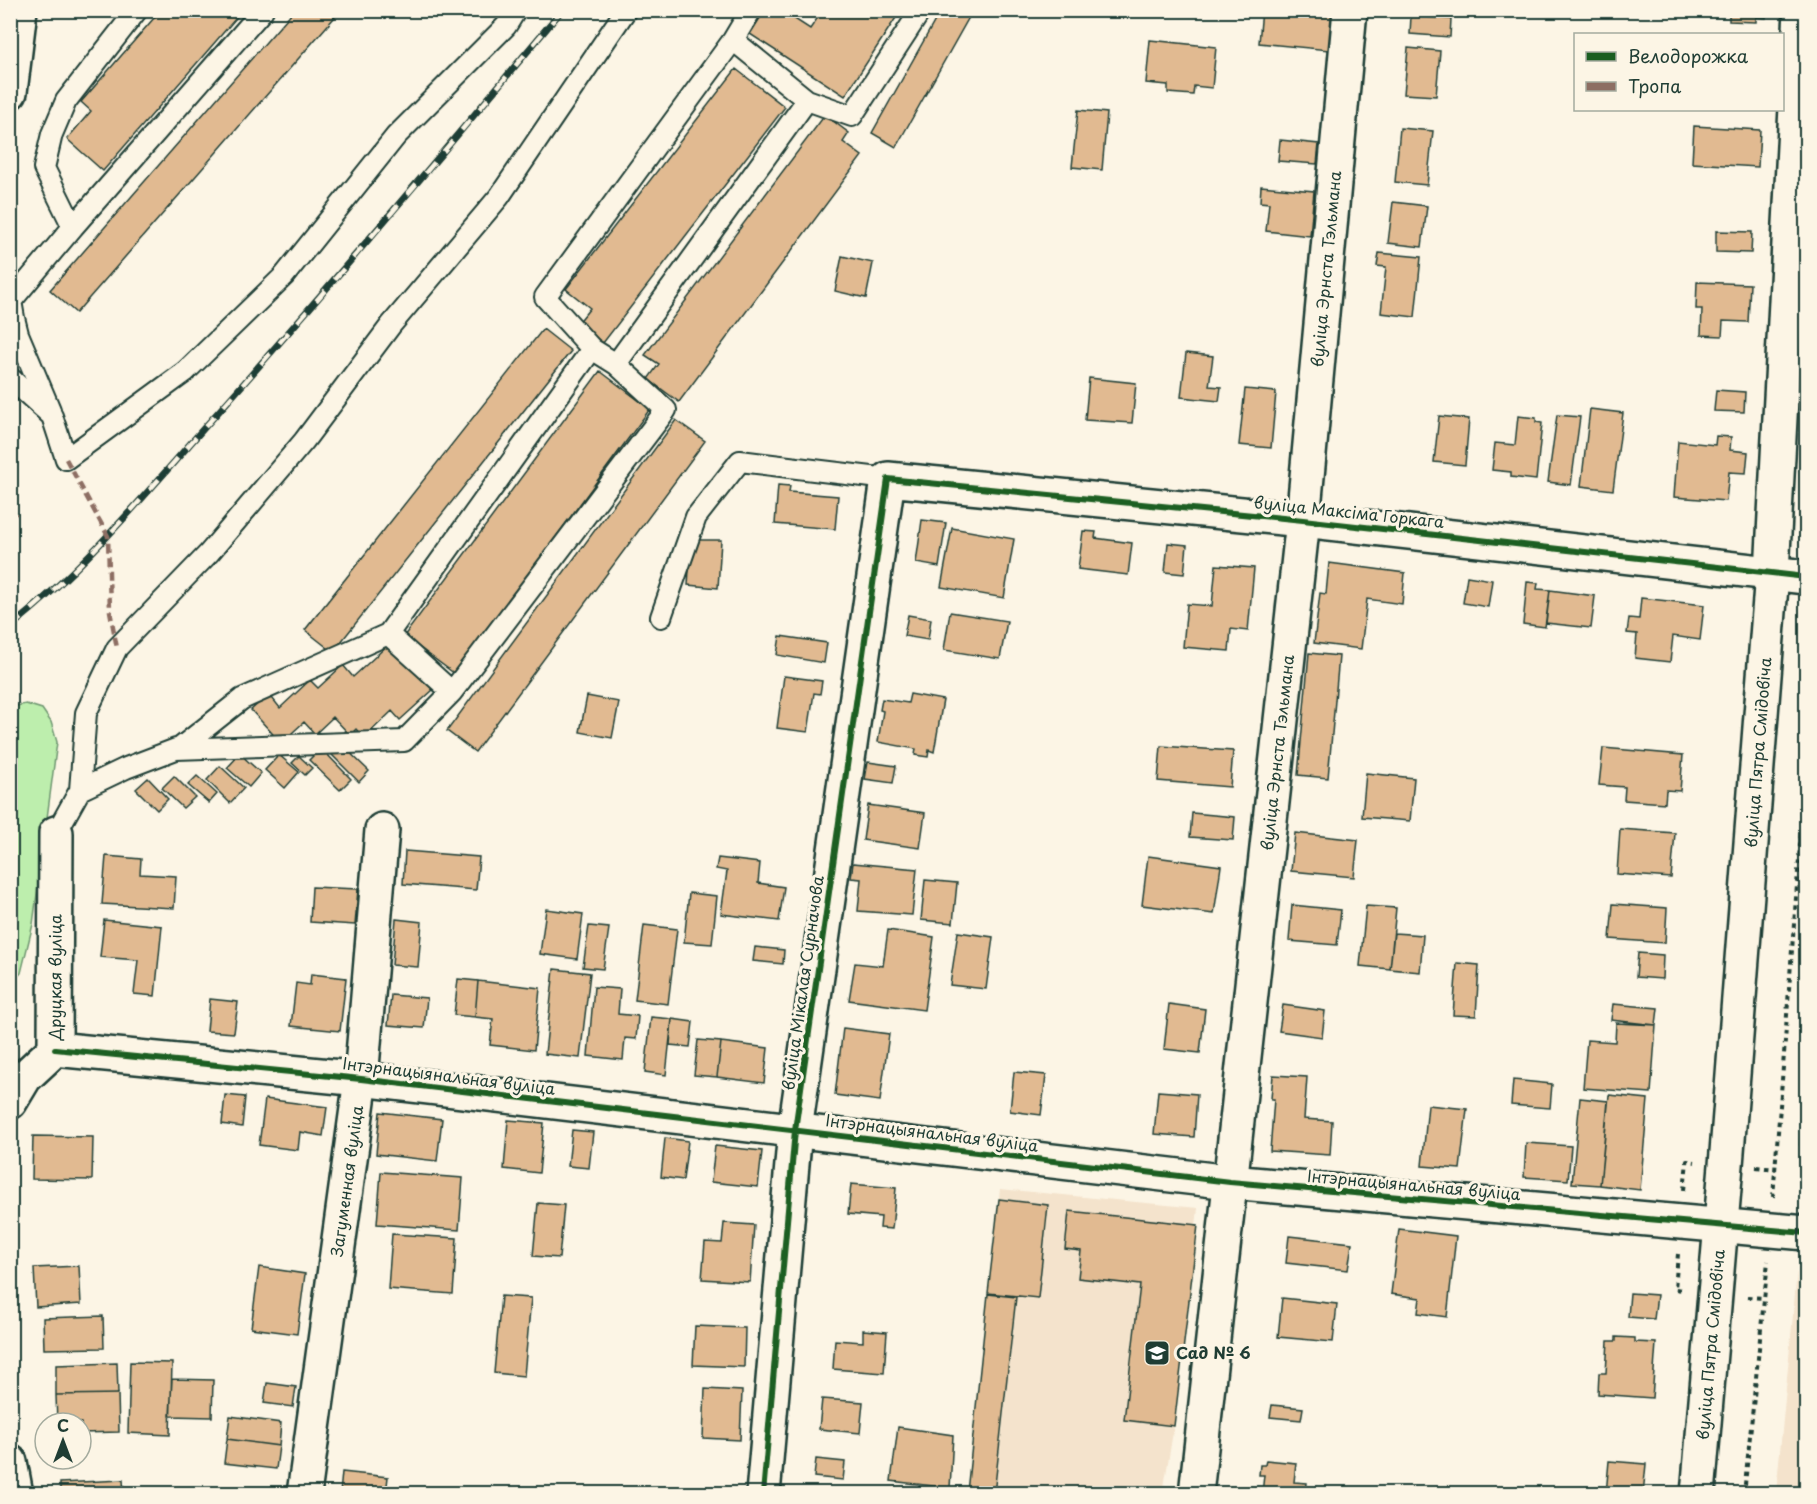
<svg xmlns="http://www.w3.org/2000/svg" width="1817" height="1504" viewBox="0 0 1817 1504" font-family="'Playpen Sans',sans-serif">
  <rect width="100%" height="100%" fill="#fcf5e5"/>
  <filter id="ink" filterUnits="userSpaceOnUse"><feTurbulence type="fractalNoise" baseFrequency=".0167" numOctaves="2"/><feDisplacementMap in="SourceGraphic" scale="12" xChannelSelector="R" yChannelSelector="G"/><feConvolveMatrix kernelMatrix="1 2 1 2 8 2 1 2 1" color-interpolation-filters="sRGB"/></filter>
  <g filter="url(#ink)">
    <!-- built -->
    <path fill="#f4e3cc" d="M1000 1189 1198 1208 1174 1426 1163 1493 967 1494Z
      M1797 1273 1806 1274V1493H1776Z"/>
    <!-- green -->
    <path fill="#bdeead" stroke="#6e9670" stroke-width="1.5" d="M26 704 42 709 51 722 57 742 33 924 21 973 11 984V707Z"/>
    <!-- building -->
    <path fill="#e1ba91" stroke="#1f3d34" stroke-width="1.5" d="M161 10H243L103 171 67 139 91 111 81 102Z
      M294 10H341L76 313 50 290Z
      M765 10H781L810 29 823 10H901L845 96 750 34Z
      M941 10H973L896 147 872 133Z
      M1262 10H1333L1329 50 1259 43Z
      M1412 10H1452L1451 19 1411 16Z
      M1729 10H1767L1766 18 1756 17V22L1729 21Z
      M1411 16 1451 19 1450 37 1410 34Z
      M1150 40 1216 47 1212 88 1194 86 1193 95 1168 93V85L1146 83Z
      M1408 48 1440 51 1436 96 1404 94Z
      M736 69 785 107 603 343 578 323 590 308 566 289Z
      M1078 110 1107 113 1102 170 1072 167Z
      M825 115 849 133 843 142 862 156 679 402 648 379 659 364 645 355Z
      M1694 126 1760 130 1758 167 1692 163Z
      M1400 128 1433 131 1427 185 1395 182Z
      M1280 140 1319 144 1317 164 1278 161Z
      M1261 186 1314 191 1310 236 1266 231 1269 203 1260 202Z
      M1393 202 1427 206 1422 247 1388 243Z
      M1716 231 1752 232 1751 253 1716 252Z
      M1379 253 1421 257 1415 317 1381 313 1386 267 1377 266Z
      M842 256 873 263 866 298 835 291Z
      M1697 282 1750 284 1748 322 1723 321 1722 336 1701 335 1702 309H1696Z
      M543 329 571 351 333 652 305 630Z
      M1186 353 1213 356 1209 386 1221 387 1219 401 1181 397Z
      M600 371 650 409 455 674 404 636Z
      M1089 378 1136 383 1132 423 1085 420Z
      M1245 389 1276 392 1271 448 1239 445Z
      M1716 390 1745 392 1744 412 1714 411Z
      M1590 409 1623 413 1613 490 1581 486Z
      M1557 415 1580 417 1571 485 1548 482Z
      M1439 416 1469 419 1465 465 1434 462Z
      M1518 416 1536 418V422L1542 423 1536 480 1511 477V472L1492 470 1495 443 1515 445Z
      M676 420 705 441 475 752 447 731Z
      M1716 436 1731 437 1730 450 1748 452 1746 473 1729 472 1726 501 1674 497 1678 441 1715 445Z
      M778 485 790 486 789 492 838 496 835 529 775 524Z
      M922 520 946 523 939 567 916 563Z
      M952 528 1014 539 1004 598 941 587Z
      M1083 531 1096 532 1095 538 1132 543 1128 575 1078 569Z
      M691 540H721L718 588 688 585Z
      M1168 543 1187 545 1184 574 1165 572Z
      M1329 563 1405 573 1402 604 1367 599 1361 649 1314 643 1320 593 1326 594Z
      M1216 565 1254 568 1248 631 1231 629 1229 651 1183 647 1187 604 1212 606Z
      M1467 576 1492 580 1488 607 1463 603Z
      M1527 582 1538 583 1537 589 1550 590 1545 627 1523 624Z
      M1550 590 1595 596 1591 628 1546 623Z
      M1641 598 1704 605 1700 640 1673 636 1670 662 1635 658 1637 634 1627 633 1629 618 1639 619Z
      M950 612 1007 621 1000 659 944 650Z
      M908 615 931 619 928 640 904 636Z
      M780 636 827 643 824 663 777 655Z
      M390 643 433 690 400 720 392 711 364 738 356 729 350 735 333 717 315 734 304 722 281 743 251 710 269 694 280 708 310 680 318 688 343 665 353 677Z
      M1309 653 1339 656 1328 778 1298 775Z
      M784 676 822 681 820 694 814 693 808 732 777 728Z
      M910 694 943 700 934 752 929 750 928 757 915 755 916 749 878 742 883 711 880 710 882 699 908 703Z
      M587 696 619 702 612 738 580 732Z
      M342 745 369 771 359 782 332 755Z
      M1161 746 1233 751 1230 787 1158 781Z
      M321 748 351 779 340 790 309 760Z
      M1603 748 1683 755 1680 791 1666 790 1665 803 1624 800 1625 787 1599 785Z
      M240 754 261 773 249 787 227 768Z
      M279 755 299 772 285 788 265 770Z
      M299 756 312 768 305 775 292 763Z
      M868 762 896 766 893 783 865 779Z
      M220 766 244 788 230 803 207 780Z
      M1366 773 1414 778 1410 821 1362 817Z
      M174 776 195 797 183 808 162 788Z
      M197 776 217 794 209 803 188 785Z
      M148 778 168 799 157 810 136 789Z
      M868 805 925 813 920 848 863 840Z
      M1192 813 1235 817 1233 840 1190 837Z
      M1620 829 1675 833 1671 878 1617 874Z
      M1295 833 1358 840 1354 877 1291 871Z
      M405 851 479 857 476 890 403 884Z
      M106 856 141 859 140 874 176 876 174 908 102 904Z
      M1148 856 1221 866 1214 914 1142 905Z
      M718 858 760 863 758 883 784 887 779 921 721 914 727 871 716 869Z
      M853 863 917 869 912 915 858 911 861 879 851 878Z
      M925 880 957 883 953 923 921 920Z
      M312 887 358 889 355 925 310 922Z
      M689 893 717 896 712 944 684 942Z
      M1613 904 1667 908 1665 943 1610 939Z
      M1292 905 1341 910 1337 945 1289 941Z
      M1366 906 1396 908 1390 969 1360 966Z
      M546 909 583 914 577 959 540 954Z
      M396 919 422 922 418 967 392 965Z
      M104 920 162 926 155 996 134 994 138 960 100 957Z
      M644 925 677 929 668 1004 635 1000Z
      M589 926 609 928 603 969 583 967Z
      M888 930 934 937 924 1010 849 1000 855 963 883 966Z
      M958 932 993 937 986 989 950 985Z
      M1394 933 1423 935 1420 972 1390 969Z
      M755 947 784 950 783 964 753 961Z
      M1638 953 1663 955 1662 979 1636 977Z
      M1457 963 1479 965 1476 1016 1453 1015Z
      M554 969 590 973 580 1058 545 1054Z
      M311 974 346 978 340 1031 291 1026 296 983 310 985Z
      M458 979 478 981 475 1017 454 1015Z
      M478 981 540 988 534 1050 490 1045 493 1019 475 1017Z
      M1805 986H1806V1000H1804Z
      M594 987 620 989 618 1014 638 1016 636 1039 625 1038 623 1060 588 1056Z
      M391 995 427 998 424 1028 388 1025Z
      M210 999 238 1002 234 1033 207 1031Z
      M1169 1004 1205 1009 1200 1053 1164 1049Z
      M1613 1004 1658 1008 1656 1025 1611 1020Z
      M1283 1005 1325 1011 1322 1037 1279 1031Z
      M651 1017 672 1019 666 1075 645 1072Z
      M672 1019 693 1022 690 1047 670 1045Z
      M1616 1023 1656 1025 1651 1093 1583 1088 1587 1040 1615 1042Z
      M843 1028 889 1034 880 1101 835 1095Z
      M698 1040 721 1042 717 1077 694 1075Z
      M721 1042 768 1048 764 1083 717 1077Z
      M1014 1072 1046 1075 1041 1115 1010 1111Z
      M1273 1075 1307 1077 1304 1119 1332 1121 1330 1155 1270 1151 1274 1099H1271Z
      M1513 1080 1552 1084 1550 1108 1511 1105Z
      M1805 1089H1806V1146L1800 1145Z
      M1158 1091 1197 1094 1194 1137 1154 1134Z
      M225 1095 245 1097 242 1127 222 1124Z
      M1609 1095 1648 1099 1640 1190 1600 1185Z
      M1580 1098 1608 1101 1600 1185 1572 1183Z
      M265 1099 327 1107 323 1136 300 1132 298 1150 259 1145Z
      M1428 1105 1467 1109 1460 1169 1422 1166Z
      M380 1112 442 1119 437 1161 376 1154Z
      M508 1120 544 1123 539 1173 504 1169Z
      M572 1130 593 1132 589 1168 568 1166Z
      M33 1136 93 1137 92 1180 32 1179Z
      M665 1138 688 1141 683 1180 661 1177Z
      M1526 1143 1571 1146 1568 1180 1524 1177Z
      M715 1146 762 1151 758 1187 711 1182Z
      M381 1172 463 1178 459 1230 377 1224Z
      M851 1184 896 1188 892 1229 880 1228 881 1217 848 1214Z
      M999 1199 1048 1205 1038 1298 988 1293Z
      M538 1203 564 1205 559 1258 533 1256Z
      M1069 1211 1198 1225 1174 1426 1124 1420 1140 1285 1078 1278 1081 1251 1065 1249Z
      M724 1223 754 1225 750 1282 702 1279 705 1242 722 1243Z
      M1399 1229 1456 1236 1447 1317 1418 1313 1420 1298 1391 1294Z
      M392 1234 457 1238 453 1294 388 1289Z
      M1289 1236 1352 1243 1348 1270 1286 1263Z
      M79 1266 81 1304 36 1307 34 1268Z
      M259 1267 305 1274 297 1334 251 1328Z
      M1630 1293 1657 1295 1654 1319 1628 1317Z
      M988 1294 1016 1297 994 1494H978L967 1492Z
      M501 1296 531 1298 524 1376 494 1373Z
      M1282 1298 1337 1304 1333 1342 1278 1337Z
      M103 1316 104 1348 44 1349 43 1318Z
      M695 1326 745 1328 744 1367 693 1365Z
      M863 1330 887 1332 884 1373 833 1369 835 1340 863 1342Z
      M1616 1337 1635 1338V1342L1656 1343 1652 1398 1598 1394 1599 1373H1606L1608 1341H1616Z
      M130 1362 172 1363 170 1435 128 1433Z
      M117 1363 118 1394 56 1395V1365Z
      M172 1379 213 1380 212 1417 170 1416Z
      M267 1383 296 1387 293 1407 264 1403Z
      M705 1389 742 1391 740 1440 703 1438Z
      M118 1394 119 1432 81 1433V1423H57L56 1395Z
      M822 1399 863 1402 860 1433 819 1429Z
      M1272 1405 1303 1408 1301 1420 1270 1417Z
      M230 1416 281 1423 279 1446 227 1439Z
      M898 1427 953 1435 950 1488 891 1481Z
      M227 1439 279 1446 276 1469 224 1463Z
      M816 1459 845 1462 843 1480 814 1477Z
      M1266 1460 1296 1463 1294 1482 1307 1483 1306 1494H1262L1264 1475H1259L1260 1465H1265Z
      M1609 1461 1646 1464 1643 1494H1606Z
      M342 1472 388 1477 386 1494H340Z
      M123 1480 124 1494H60V1483Z"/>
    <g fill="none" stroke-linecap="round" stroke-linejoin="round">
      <!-- service casing -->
      <g stroke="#1f3d34" stroke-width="24">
        <path id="service" d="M807 100 852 116 921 10
          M73 227 44 168 52 134 66 101 137 10
          M10 295 14 318 18 334 50 410
          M12 300 73 227 263 10
          M616 364 807 100 733 40
          M10 378 52 416 66 459 185 372 284 276 396 136 506 26 516 10
          M661 617 696 517 740 461 888 479
          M388 634 452 692
          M180 748 242 699 388 634 592 349
          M80 790 126 768 176 749 404 741 452 692 666 410 616 364 592 349 545 297 733 40 751 10
          M56 833 80 790 86 713 117 648 209 553 304 441 391 325 499 197 626 10"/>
      </g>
      <!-- minor casing -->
      <g stroke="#1f3d34" stroke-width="38">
        <g id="minor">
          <path d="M10 92 20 10"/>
          <path d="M55 1049 361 1079 1230 1182 1806 1233"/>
          <path id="s1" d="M10 1102 25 1077 55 1049 56 833"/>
          <path d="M10 1462 16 1494"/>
          <path id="s2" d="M304 1494 361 1079 382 830"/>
          <path d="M763 1494 795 1130 888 479 1303 520 1806 577"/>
          <path id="s3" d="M1196 1494 1303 520 1350 10"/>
          <path id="s4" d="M1698 1494 1726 1165 1772 573 1801 10"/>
        </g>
      </g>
      <!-- path -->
      <path stroke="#1f3d34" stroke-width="4" stroke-dasharray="4.5 4.5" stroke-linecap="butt" d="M1756 1167 1776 1169
        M1684 1190 1687 1161 1695 1162
        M1773 1197 1806 768
        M1678 1254 1675 1289 1683 1290
        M1747 1297 1764 1298
        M1744 1494 1768 1261"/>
      <!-- service -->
      <use href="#service" stroke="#fcf5e5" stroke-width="20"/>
      <!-- minor -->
      <use href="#minor" stroke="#fcf5e5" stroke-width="33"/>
      <!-- rail casing -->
      <g stroke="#1f3d34" stroke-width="7">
        <path id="rail" d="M10 627C86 567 148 491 212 419 332 285 447 148 562 10"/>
      </g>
      <!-- rail -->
      <use href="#rail" stroke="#fcf5e5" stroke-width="4.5" stroke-dasharray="14" stroke-linecap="butt"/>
      <!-- quiet -->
      <path stroke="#8d6e63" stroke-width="4.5" stroke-dasharray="9 4.5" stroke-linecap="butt" d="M66 459 108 536 110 611 117 648
        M10 519 18 510"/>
      <!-- cycleway casing -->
      <g stroke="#fcf5e5" stroke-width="10">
        <path id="cycleway" d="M55 1049 361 1079 1230 1182 1806 1233
          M763 1494 795 1130 888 479 1303 520 1806 577"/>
      </g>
      <!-- cycleway -->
      <use href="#cycleway" stroke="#1b5e20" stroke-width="6"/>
    </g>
  </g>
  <!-- icons -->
  <defs>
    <g id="school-square" transform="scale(1.35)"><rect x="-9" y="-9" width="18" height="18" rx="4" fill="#1f3d34" stroke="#fcf5e5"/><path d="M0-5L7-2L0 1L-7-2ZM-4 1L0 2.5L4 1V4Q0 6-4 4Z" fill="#fff"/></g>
  </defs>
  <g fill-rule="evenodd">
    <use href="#school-square" x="1157" y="1353"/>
  </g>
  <g text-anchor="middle" stroke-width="6" stroke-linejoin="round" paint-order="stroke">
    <!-- street labels -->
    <g font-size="16" fill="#1f3d34" stroke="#fcf5e5">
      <text dy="6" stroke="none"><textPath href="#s3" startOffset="1232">вуліца Эрнста Тэльмана</textPath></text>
      <text transform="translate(1349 512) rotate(6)" y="6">вуліца Максіма Горкага</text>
      <text dy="6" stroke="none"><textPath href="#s3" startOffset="746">вуліца Эрнста Тэльмана</textPath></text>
      <text dy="6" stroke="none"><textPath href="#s4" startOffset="744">вуліца Пятра Смідовіча</textPath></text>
      <text dy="6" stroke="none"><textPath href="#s1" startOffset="142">Друцкая вуліца</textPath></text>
      <text transform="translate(803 983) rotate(-82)" y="6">вуліца Мікалая Сурначова</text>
      <text transform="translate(449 1076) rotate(7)" y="6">Інтэрнацыянальная вуліца</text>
      <text transform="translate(932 1133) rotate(7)" y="6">Інтэрнацыянальная вуліца</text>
      <text dy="6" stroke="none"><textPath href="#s2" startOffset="316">Загуменная вуліца</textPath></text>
      <text transform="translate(1414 1185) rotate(5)" y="6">Інтэрнацыянальная вуліца</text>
      <text dy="6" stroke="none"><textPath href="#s4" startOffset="150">вуліца Пятра Смідовіча</textPath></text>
    </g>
    <!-- poi labels -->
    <g font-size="16" font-weight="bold" fill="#1f3d34" stroke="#fcf5e5" text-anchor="start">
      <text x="1176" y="1359">Сад № 6</text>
    </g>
  </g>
  <!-- margin -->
  <rect width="1817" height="1504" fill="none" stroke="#fcf5e5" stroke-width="36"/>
  <rect x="18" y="18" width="1781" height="1468" fill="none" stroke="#1f3d34" stroke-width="2" filter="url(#ink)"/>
  <!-- legend -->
  <rect x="1574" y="33" width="210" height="78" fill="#fcf5e5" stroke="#a4ab9e" stroke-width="1.5"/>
  <rect x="1586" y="52" width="30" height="9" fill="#1b5e20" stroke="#a4ab9e" stroke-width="1.5"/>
  <text x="1628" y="63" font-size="18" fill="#1f3d34">Велодорожка</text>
  <rect x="1586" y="82" width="30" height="9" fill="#8d6e63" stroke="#a4ab9e" stroke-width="1.5"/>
  <text x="1628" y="93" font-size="18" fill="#1f3d34">Тропа</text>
  <!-- north arrow -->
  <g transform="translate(63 1441)"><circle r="28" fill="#fcf5e5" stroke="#a4ab9e" stroke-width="1.5"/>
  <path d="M0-4.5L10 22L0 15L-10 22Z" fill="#1f3d34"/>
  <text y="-9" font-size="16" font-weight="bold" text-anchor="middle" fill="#1f3d34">С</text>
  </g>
</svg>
